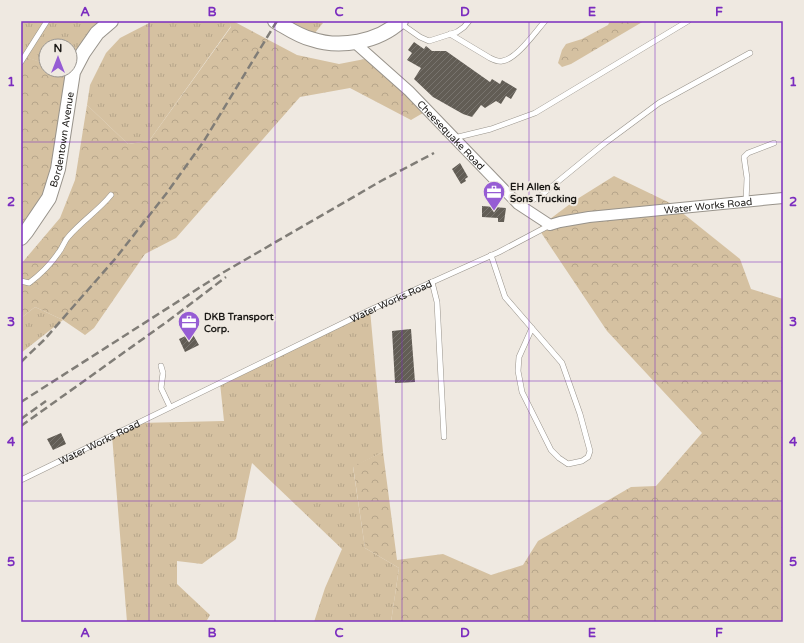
<svg xmlns="http://www.w3.org/2000/svg" width="804" height="643" viewBox="0 0 804 643" font-family="'Varela Round',sans-serif">
  <defs>
    <pattern id="grass-tufts" width="24" height="20" patternUnits="userSpaceOnUse"><rect width="24" height="20" fill="#d5c1a1"/><path d="M3 7l-1-3M5 7V3M7 7l1-3M15 17l-1-3M17 17v-4M19 17l1-3" fill="none" stroke="#b6a58a"/></pattern>
    <pattern id="forest-crowns" width="20" height="18" patternUnits="userSpaceOnUse"><rect width="20" height="18" fill="#d5c1a1"/><path d="M2 6a3 3 0 1 1 6 0M12 15a3 3 0 1 1 6 0" fill="none" stroke="#b6a58a"/></pattern>
    <pattern id="building-hatch" width="6" height="6" patternUnits="userSpaceOnUse"><rect width="6" height="6" fill="#625d55"/><path d="M-1 1l2-2M0 6l6-6M5 7l2-2" fill="none" stroke="#78746e"/></pattern>
  </defs>
  <rect width="100%" height="100%" fill="#efe9e1"/>
  <!-- grass -->
  <path fill="url(#grass-tufts)" d="M21 21H111L73 72 65 70H70V46H46V64L25 57 21 62Z
    M153 21H229L231 26 149 141 128 144 87 105 90 85 106 53 120 38Z
    M275 21H319L323 23 310 39Z
    M35 307 63 320 21 353V318Z
    M370 310 383 452 353 467 365 548 399 568 391 622H314L325 588 342 549 252 463 236 539 202 564 177 561V584L210 615 206 622H127L112 435 138 423 224 421 220 383Z"/>
  <!-- forest -->
  <path fill="url(#forest-crowns)" d="M229 21H233L297 55 339 64 370 58 428 110 411 120 350 88 300 97 176 238 145 254 94 328 85 335 63 320 35 307 21 318V264L60 218 75 180 87 105 128 144 149 141 231 27Z
    M610 21H644L571 64 562 67 558 63 562 50 566 44 582 39 608 25Z
    M21 55 46 64V70H65L73 72 58 169 21 238Z
    M614 176 670 203 740 259 751 289 783 299V622H391L399 568 365 548 353 466 383 452 397 560 443 554 491 575 523 565 538 541 631 487 656 486 702 433 607 331 538 228 574 201Z"/>
  <!-- building -->
  <path fill="url(#building-hatch)" d="M414 42 424 49 426 46 432 51H446L490 82 492 79 500 84 502 80 517 89 511 99 506 96 501 104 496 101 485 108 481 105 472 117 463 114 433 97 414 79 421 68 407 60 412 53 408 50Z
    M460 163 468 177 465 179 466 181 461 184 452 169Z
    M482 206 506 208 504 222H498V218L482 217Z
    M411 329 415 382 395 383 392 331Z
    M192 333 199 345 185 352 179 339Z
    M61 433 66 444 53 450 47 439Z"/>
  <g fill="none" stroke-linecap="round" stroke-linejoin="round">
    <!-- service casing -->
    <g stroke="#98938b" stroke-width="6">
      <g id="service">
        <path d="M400 23 420 37 429 41 457 32 464 27 469 21"/>
        <path d="M450 34 490 58C494 60 498 62 502 61 516 60 536 31 545 21"/>
        <path d="M21 62 47 21"/>
        <path d="M454 138 491 129 535 113 688 21"/>
        <path d="M746 202 747 178 744 157 748 153 774 143"/>
        <path d="M519 204 530 201 539 197 605 143 659 103 750 53"/>
        <path d="M491 255 505 297 562 363 580 414 590 451 588 457 582 461 568 464 559 458 551 450 522 392 518 371 519 357 532 328"/>
        <path d="M21 281 29 283C41 274 51 264 59 252 63 247 64 241 69 236 82 221 99 210 111 195"/>
        <path d="M432 282 437 302 444 437"/>
        <path d="M161 366 163 373 161 388 170 407"/>
        <path id="s1" d="M21 480 370 310 499 252 550 225"/>
      </g>
    </g>
    <!-- minor casing -->
    <g stroke="#98938b" stroke-width="12">
      <g id="minor">
        <path id="s2" d="M355 43 409 91 518 204 550 225 560 222 589 217 783 198"/>
      </g>
    </g>
    <!-- secondary casing -->
    <g stroke="#98938b" stroke-width="16">
      <g id="secondary">
        <path d="M275 21C286 27 298 36 311 39 340 49 378 42 401 21"/>
        <path id="s3" d="M21 238 26 232 49 198 58 169 73 72 83 53 97 33 111 21"/>
      </g>
    </g>
    <!-- service -->
    <use href="#service" stroke="#fff" stroke-width="5"/>
    <!-- minor -->
    <use href="#minor" stroke="#fff" stroke-width="10"/>
    <!-- secondary -->
    <use href="#secondary" stroke="#fff" stroke-width="14"/>
    <!-- rail -->
    <path stroke="#807d77" stroke-width="2.5" stroke-dasharray="8 4" stroke-linecap="butt" d="M21 362 44 340 115 259 166 194 204 141 277 21
      M21 402 224 272 381 181 434 153
      M21 419 46 401
      M21 426 168 321 226 277"/>
  </g>
  <!-- grid -->
  <path fill="none" stroke="#7b2cbf" stroke-width="1" stroke-opacity="0.55" d="M149 21V622M275 21V622M402 21V622M529 21V622M655 21V622M21 142H783M21 262H783M21 381H783M21 501H783"/>
  <!-- icons -->
  <defs>
    <g id="office-pin" transform="scale(1.15)"><path d="M0 17L-7.5 6A9.5 9.5 0 1 1 7.5 6Z" fill="#965cd4" stroke="#efe9e1"/><path d="M-6-3h4V-5.5h4V-3h4V5H-6ZM-1-4.5V-3h2v-1.5ZM-6 0V1H6V0Z" fill="#fff"/></g>
  </defs>
  <g fill-rule="evenodd">
    <use href="#office-pin" x="494" y="192"/>
    <use href="#office-pin" x="189" y="322"/>
  </g>
  <g text-anchor="middle" stroke-width="4" stroke-linejoin="round" paint-order="stroke">
    <!-- street labels -->
    <g font-size="10" fill="#1b1916" stroke="#efe9e1">
      <text dy="4" stroke="none"><textPath href="#s2" startOffset="133">Cheesequake Road</textPath></text>
      <text dy="4" stroke="none"><textPath href="#s3" startOffset="109">Bordentown Avenue</textPath></text>
      <text dy="4" stroke="none"><textPath href="#s2" startOffset="427">Water Works Road</textPath></text>
      <text dy="4" stroke="none"><textPath href="#s1" startOffset="411">Water Works Road</textPath></text>
      <text dy="4" stroke="none"><textPath href="#s1" startOffset="87">Water Works Road</textPath></text>
    </g>
    <!-- poi labels -->
    <g font-size="10" font-weight="bold" fill="#1b1916" stroke="#efe9e1" text-anchor="start">
      <text x="510" y="190">EH Allen &amp;<tspan x="510" dy="12">Sons Trucking</tspan></text>
      <text x="204" y="320">DKB Transport<tspan x="204" dy="12">Corp.</tspan></text>
    </g>
  </g>
  <!-- border -->
  <rect width="804" height="643" fill="none" stroke="#efe9e1" stroke-width="44"/>
  <!-- north arrow -->
  <g transform="translate(58 58)"><circle r="19" fill="#efe9e1" stroke="#9a9690"/>
  <path d="M0-3L7 15L0 10L-7 15Z" fill="#965cd4"/>
  <text y="-6" font-size="11" font-weight="bold" text-anchor="middle" fill="#1b1916">N</text>
  </g>
  <rect x="22" y="22" width="760" height="599" fill="none" stroke="#7b2cbf" stroke-width="1.5"/>
  <g font-size="13" text-anchor="middle" font-weight="bold" fill="#7b2cbf">
    <text x="85" y="16">A</text>
    <text x="212" y="16">B</text>
    <text x="339" y="16">C</text>
    <text x="465" y="16">D</text>
    <text x="592" y="16">E</text>
    <text x="719" y="16">F</text>
    <text x="11" y="86">1</text>
    <text x="793" y="86">1</text>
    <text x="11" y="206">2</text>
    <text x="793" y="206">2</text>
    <text x="11" y="326">3</text>
    <text x="793" y="326">3</text>
    <text x="11" y="446">4</text>
    <text x="793" y="446">4</text>
    <text x="11" y="566">5</text>
    <text x="793" y="566">5</text>
    <text x="85" y="637">A</text>
    <text x="212" y="637">B</text>
    <text x="339" y="637">C</text>
    <text x="465" y="637">D</text>
    <text x="592" y="637">E</text>
    <text x="719" y="637">F</text>
  </g>
</svg>
